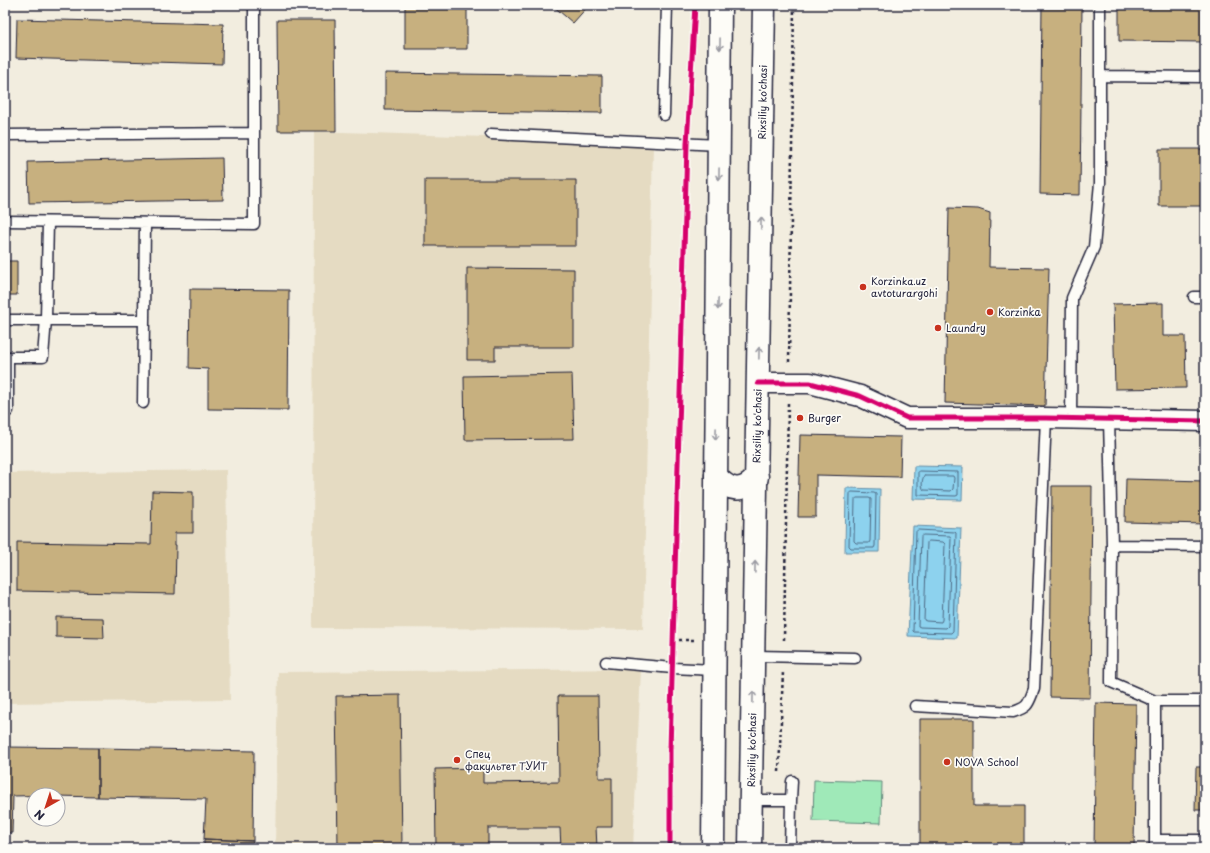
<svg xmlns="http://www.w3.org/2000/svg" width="1210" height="853" viewBox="0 0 1210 853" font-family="'Playpen Sans',sans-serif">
  <rect width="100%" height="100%" fill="#f2eddf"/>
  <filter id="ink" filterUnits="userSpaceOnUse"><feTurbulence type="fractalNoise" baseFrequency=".025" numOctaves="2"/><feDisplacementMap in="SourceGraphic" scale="8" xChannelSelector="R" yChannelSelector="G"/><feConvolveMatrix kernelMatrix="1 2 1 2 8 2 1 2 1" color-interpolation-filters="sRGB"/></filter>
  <g filter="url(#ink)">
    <!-- built -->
    <path fill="#e5dbc2" d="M314 131 653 143 643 629 313 628Z
      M226 470 230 700 5 703V473Z
      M641 669 633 848H275L278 672Z"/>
    <!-- green -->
    <path fill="#9fe9b8" stroke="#60867a" d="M814 780 882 782 881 823 813 821Z"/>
    <!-- water -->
    <path fill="#8dd2ee" stroke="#628ca6" d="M914 466 963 467 962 500 913 499Z
      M846 488 880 489 879 552H845Z
      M913 526 961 528 957 638 908 636Z"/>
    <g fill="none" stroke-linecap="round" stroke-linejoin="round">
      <!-- shore -->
      <path stroke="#4d6883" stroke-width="1" d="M919 471 958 472V495L956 496 918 495V472Z
        M924 476H953L954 478 953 489 951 491 924 490C921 487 922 479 924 476Z
        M852 492 874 493 876 494 875 546 874 548H851L849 546 850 494Z
        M857 498H869L871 499 870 541 869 543H856L854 541 855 500Z
        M918 530 955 532 956 533 953 631 951 633 914 632 913 631 916 532Z
        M923 535 950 536 951 538 948 626 946 628 920 627 918 626 921 537Z
        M929 541 943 542 945 544 942 620 941 622 926 621 924 620 927 543Z"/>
    </g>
    <!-- building -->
    <path fill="#c7b07f" stroke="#22223b" d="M405 5H467V49H405Z
      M552 5H589L573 23Z
      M1042 5H1082L1080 195 1040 194Z
      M1119 5H1205V42L1119 41Z
      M17 19 223 24 222 64 16 58Z
      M277 20H335L336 131H278Z
      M385 73 602 76V113L385 110Z
      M1159 149H1205V206H1159Z
      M222 158 223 200 29 203 28 162Z
      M425 180H576V246H425Z
      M949 208 978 209 990 213 989 267 1049 268 1045 406 945 403Z
      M5 261H17V295H5Z
      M467 268 574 269V347H495V360H467Z
      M190 289 289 290 288 410 208 409V369L189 368Z
      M1163 303V336H1185L1186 388 1115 389 1113 304Z
      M1202 312H1205V355L1201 354Z
      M572 374 574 439 465 440 464 376Z
      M800 435 901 437 900 477 816 475V517H798Z
      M1126 479 1205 481V524L1125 522Z
      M1052 486H1092L1090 698 1050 697Z
      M152 491 193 492V533H175V545H176L175 594 17 591V542L151 544Z
      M56 617 103 618 104 638 56 637Z
      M400 695 402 848H338L336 696Z
      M558 696H598L599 778H612V827H596L597 848H561L560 828H488V848H436L435 769 483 768V783L559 782Z
      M1096 703 1136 704 1134 848H1094Z
      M920 719H974V806H1024V848H920Z
      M5 747 98 748V797L58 796V795L13 796 12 833H5Z
      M98 748 254 751 253 841 204 839 206 799 98 797Z
      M1196 767H1205V810H1195Z
      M204 839 253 841V848H204Z"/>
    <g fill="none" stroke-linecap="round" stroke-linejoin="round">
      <!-- service casing -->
      <g stroke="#22223b" stroke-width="13">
        <path id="service" d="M1100 76 1205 77
          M664 115 667 5
          M491 134 719 145
          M5 135 254 133
          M5 221 254 224V5
          M1194 297H1205
          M5 320H144L145 223
          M143 403 144 320
          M5 411H8V357H43L46 319 48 222
          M1071 419 1072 298 1094 247 1100 183V5
          M1109 419 1112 545 1111 682 1155 701H1205
          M1112 545 1205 546
          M753 656 855 658
          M606 662 673 668 714 670
          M1155 701V848
          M915 706 1013 712C1029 707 1028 704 1034 689L1046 418
          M751 800H791L790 848
          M791 800 792 781
          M1155 840H1205"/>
      </g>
      <!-- minor casing -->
      <g stroke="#22223b" stroke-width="23">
        <path id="minor" d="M758 383H810L860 396 907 418H1046L1205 421"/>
      </g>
      <!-- secondary casing -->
      <g stroke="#22223b" stroke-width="25">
        <g id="secondary">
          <path d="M716 476C730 492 743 493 757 477"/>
          <path d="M713 848 720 5"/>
          <path id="s1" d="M750 848 764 5"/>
        </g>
      </g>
      <!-- path -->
      <path stroke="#22223b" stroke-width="2.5" stroke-dasharray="3 3" stroke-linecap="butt" d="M688 128 695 5
        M789 362 794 5
        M673 640H694
        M784 640 788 403
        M673 652 686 159
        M779 772 783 671
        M670 848 672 683"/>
      <!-- service -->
      <use href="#service" stroke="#fdfcf7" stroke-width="10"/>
      <!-- minor -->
      <use href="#minor" stroke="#fdfcf7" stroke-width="20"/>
      <!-- secondary -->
      <use href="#secondary" stroke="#fdfcf7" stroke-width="22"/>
      <!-- cycleway casing -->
      <g stroke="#fdfcf7" stroke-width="8">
        <path id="cycleway" d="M758 383H810L860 396 907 418H1046L1205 421
          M670 848V750L687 144 695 5"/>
      </g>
      <!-- cycleway -->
      <use href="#cycleway" stroke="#d6006c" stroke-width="5"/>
    </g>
    <!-- one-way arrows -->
    <defs><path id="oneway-shaft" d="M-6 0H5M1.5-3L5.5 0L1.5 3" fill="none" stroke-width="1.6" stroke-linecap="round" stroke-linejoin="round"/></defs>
    <g stroke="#9a9aa2">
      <use href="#oneway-shaft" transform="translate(720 44) rotate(91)"/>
      <use href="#oneway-shaft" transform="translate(719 174) rotate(91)"/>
      <use href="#oneway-shaft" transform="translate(761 223) rotate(-89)"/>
      <use href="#oneway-shaft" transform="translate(718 304) rotate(91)"/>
      <use href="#oneway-shaft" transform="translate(759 353) rotate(-89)"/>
      <use href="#oneway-shaft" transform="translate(716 434) rotate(91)"/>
      <use href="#oneway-shaft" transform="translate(755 567) rotate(-89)"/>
      <use href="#oneway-shaft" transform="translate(753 697) rotate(-89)"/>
    </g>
  </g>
  <!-- markers -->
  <g fill="#c8321e" stroke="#fdfcf7" stroke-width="1.5">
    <circle cx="863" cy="287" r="4"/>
    <circle cx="990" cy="312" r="4"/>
    <circle cx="938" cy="328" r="4"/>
    <circle cx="800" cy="418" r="4"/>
    <circle cx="457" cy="760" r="4"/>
    <circle cx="947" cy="762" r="4"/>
  </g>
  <g text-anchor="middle" stroke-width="3.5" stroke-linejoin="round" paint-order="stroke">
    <!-- street labels -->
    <g font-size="10" fill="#22223b" stroke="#fdfcf7">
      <text dy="4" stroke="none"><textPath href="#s1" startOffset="746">Rixsiliy ko'chasi</textPath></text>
      <text dy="4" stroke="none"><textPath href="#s1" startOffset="422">Rixsiliy ko'chasi</textPath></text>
      <text dy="4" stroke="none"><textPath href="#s1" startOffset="98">Rixsiliy ko'chasi</textPath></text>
    </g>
    <!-- poi labels -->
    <g font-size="10" fill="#22223b" stroke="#fdfcf7" text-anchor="start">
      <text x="871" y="285">Korzinka.uz<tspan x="871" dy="12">avtoturargohi</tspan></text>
      <text x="998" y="316">Korzinka</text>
      <text x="946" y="332">Laundry</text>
      <text x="808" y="422">Burger</text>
      <text x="465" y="758">Спец<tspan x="465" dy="12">факультет ТУИТ</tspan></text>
      <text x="955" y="766">NOVA School</text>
    </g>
  </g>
  <!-- margin -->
  <rect width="1210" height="853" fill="none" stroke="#fdfcf7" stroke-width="20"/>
  <rect x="10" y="10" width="1190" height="833" fill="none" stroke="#22223b" stroke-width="1.5" filter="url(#ink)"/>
  <!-- north arrow -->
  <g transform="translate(46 807) rotate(219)"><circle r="19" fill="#fdfcf7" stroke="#a5a5ac"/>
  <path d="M0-3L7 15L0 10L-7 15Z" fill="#c8321e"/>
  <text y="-6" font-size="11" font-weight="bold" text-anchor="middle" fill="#22223b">N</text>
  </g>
</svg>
